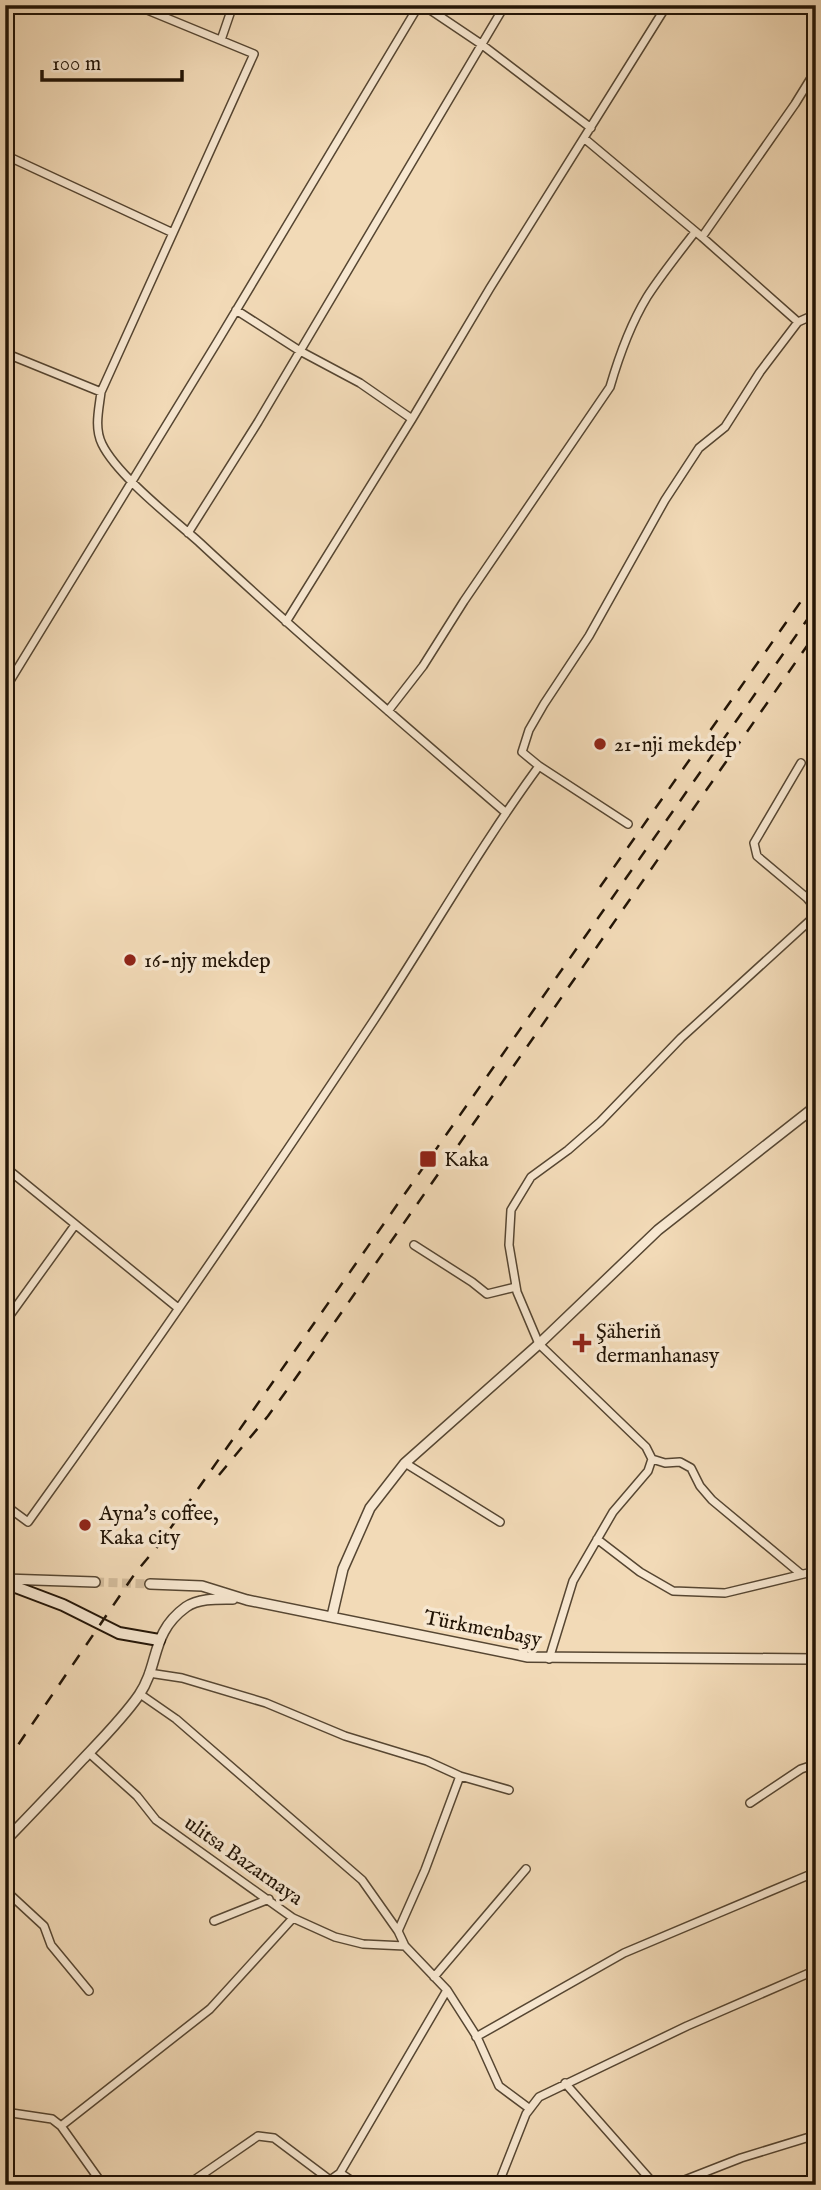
<svg xmlns="http://www.w3.org/2000/svg" width="821" height="2190" viewBox="0 0 821 2190" font-family="'IM FELL English',serif">
  <rect width="100%" height="100%" fill="#f2dab7"/>
  <filter id="stains"><feTurbulence type="fractalNoise" baseFrequency=".00286" numOctaves="4"/><feColorMatrix values="0 0 0 0 .2 0 0 0 0 .09 0 0 0 0 .02 0 0 0 .5 -.17"/></filter>
  <radialGradient id="worn" r=".72"><stop offset=".6" stop-color="#630" stop-opacity="0"/><stop offset="1" stop-color="#630" stop-opacity=".3"/></radialGradient>
  <g fill="none" stroke-linecap="round" stroke-linejoin="round">
    <!-- tertiary-tunnel -->
    <path stroke="#d3bc9c" stroke-width="9" stroke-dasharray="9 4.5" stroke-linecap="butt" d="M95 1582 150 1584"/>
    <!-- minor casing -->
    <g stroke="#564632" stroke-width="10">
      <path id="minor" d="M135 5 254 54 101 392C99 409 94 428 102 444 117 475 172 518 199 542 299 635 402 723 505 812
        M423 5 481 44 591 128
        M221 40 233 5
        M585 139 702 237 798 322
        M5 155 173 233
        M702 237 795 104 816 70
        M236 310 300 351 360 383 412 419
        M5 353 101 392
        M188 533 258 422 505 5
        M286 622 412 419 490 288 667 5
        M5 689 216 344 419 5
        M388 711 423 666 464 601 610 387C619 356 630 325 647 297 661 275 679 253 695 232
        M801 763 754 843 757 856 807 898 816 909
        M539 766 522 752 529 730 544 704 589 636 665 500 699 448 725 427 760 372 798 322 816 314
        M5 1167 178 1308
        M414 1245 472 1282 487 1294 516 1287
        M5 1322 75 1225
        M652 1459 665 1463 680 1462 691 1468 700 1486 712 1500 801 1574
        M405 1463 500 1522
        M5 1505 28 1522C147 1357 262 1189 374 1020 430 935 479 848 539 766L628 824
        M597 1539 640 1572 673 1591 725 1593 816 1571
        M549 1659 573 1581 613 1512 648 1471 652 1459 646 1447 539 1344 517 1292 509 1245 511 1210 531 1177 568 1150 600 1122 681 1038 816 915
        M149 1673 182 1678 266 1703 345 1736 427 1761 460 1776 509 1790
        M140 1694 176 1719 362 1880 398 1931 405 1946 447 1990 477 2037 499 2086 530 2109
        M89 1753 137 1796 156 1820 293 1918 335 1937 363 1944 405 1946
        M750 1803 801 1769 816 1764
        M5 1890 44 1926 51 1945 89 1991
        M214 1921 269 1899
        M398 1931 425 1870 460 1776
        M434 1977 526 1869
        M476 2037 624 1953 816 1872
        M565 2083 655 2185
        M5 2112 52 2119 61 2126 103 2185
        M61 2126 210 2009 293 1918
        M340 2173 358 2185
        M187 2185 258 2136 274 2138 330 2180
        M323 2185 340 2173 447 1990
        M498 2185 526 2114 539 2097 687 2026 816 1970
        M672 2185 741 2158 816 2135"/>
    </g>
    <!-- tertiary casing -->
    <g stroke="#564632" stroke-width="12">
      <path id="tertiary" d="M5 1579 95 1582
        M150 1584 202 1586 247 1600 528 1657 816 1659
        M332 1616 343 1569 370 1508 405 1463 539 1344 658 1230 816 1106
        M5 1841C31 1814 57 1787 83 1759 102 1739 123 1718 139 1695 160 1664 150 1633 186 1607 199 1598 218 1599 233 1599"/>
    </g>
    <!-- secondary casing -->
    <g stroke="#221406" stroke-width="14">
      <path id="secondary" d="M5 1583 63 1605 119 1633 159 1640"/>
    </g>
    <!-- minor -->
    <use href="#minor" stroke="#f7e7d0" stroke-width="7"/>
    <!-- tertiary -->
    <use href="#tertiary" stroke="#f7e7d0" stroke-width="9"/>
    <!-- secondary -->
    <use href="#secondary" stroke="#f7e7d0" stroke-width="10"/>
    <!-- rail -->
    <path stroke="#221406" stroke-width="2.5" stroke-dasharray="12 12" stroke-linecap="butt" d="M600 887 816 580
      M219 1475 268 1416 295 1379 816 633
      M5 1764 136 1572 158 1546 816 607"/>
  </g>
  <!-- markers -->
  <g fill="#8f2418" stroke="#f7e7d0" stroke-width="2.5">
    <circle cx="600" cy="744" r="7"/>
    <circle cx="130" cy="960" r="7"/>
    <rect x="419" y="1150" width="18" height="18" rx="3.5"/>
    <path d="M578.5 1332.5h7v7h7v7h-7v7h-7v-7h-7v-7h7z"/>
    <circle cx="85" cy="1525" r="7"/>
  </g>
  <g text-anchor="middle" stroke-width="7" stroke-linejoin="round" paint-order="stroke">
    <!-- poi labels -->
    <g font-size="21" fill="#221406" stroke="#f7e7d0" text-anchor="start">
      <text x="614" y="751">21-nji mekdep</text>
      <text x="144" y="967">16-njy mekdep</text>
      <text x="444" y="1166">Kaka</text>
      <text x="596" y="1338">Şäheriň<tspan x="596" dy="24">dermanhanasy</tspan></text>
      <text x="99" y="1520">Ayna's coffee,<tspan x="99" dy="24">Kaka city</tspan></text>
    </g>
    <!-- street labels -->
    <g font-size="21" fill="#221406" stroke="#f7e7d0">
      <text transform="translate(483 1628) rotate(11)" y="7">Türkmenbaşy</text>
      <text transform="translate(244 1860) rotate(35)" y="7">ulitsa Bazarnaya</text>
    </g>
  </g>
  <!-- margin -->
  <rect width="821" height="2190" fill="none" stroke="#f2dab7" stroke-width="28"/>
  <rect x="7" y="7" width="807" height="2176" fill="none" stroke="#221406" stroke-width="3.5"/>
  <rect x="14" y="14" width="793" height="2162" fill="none" stroke="#221406" stroke-width="2"/>
  <!-- scale -->
  <path d="M42 70v10h140v-10" fill="none" stroke="#221406" stroke-width="3.5"/>
  <text x="52" y="70" font-size="21" fill="#221406" stroke="#f7e7d0" stroke-width="5" paint-order="stroke">100 m</text>
  <rect width="100%" height="100%" filter="url(#stains)"/>
  <rect width="100%" height="100%" fill="url(#worn)"/>
</svg>
